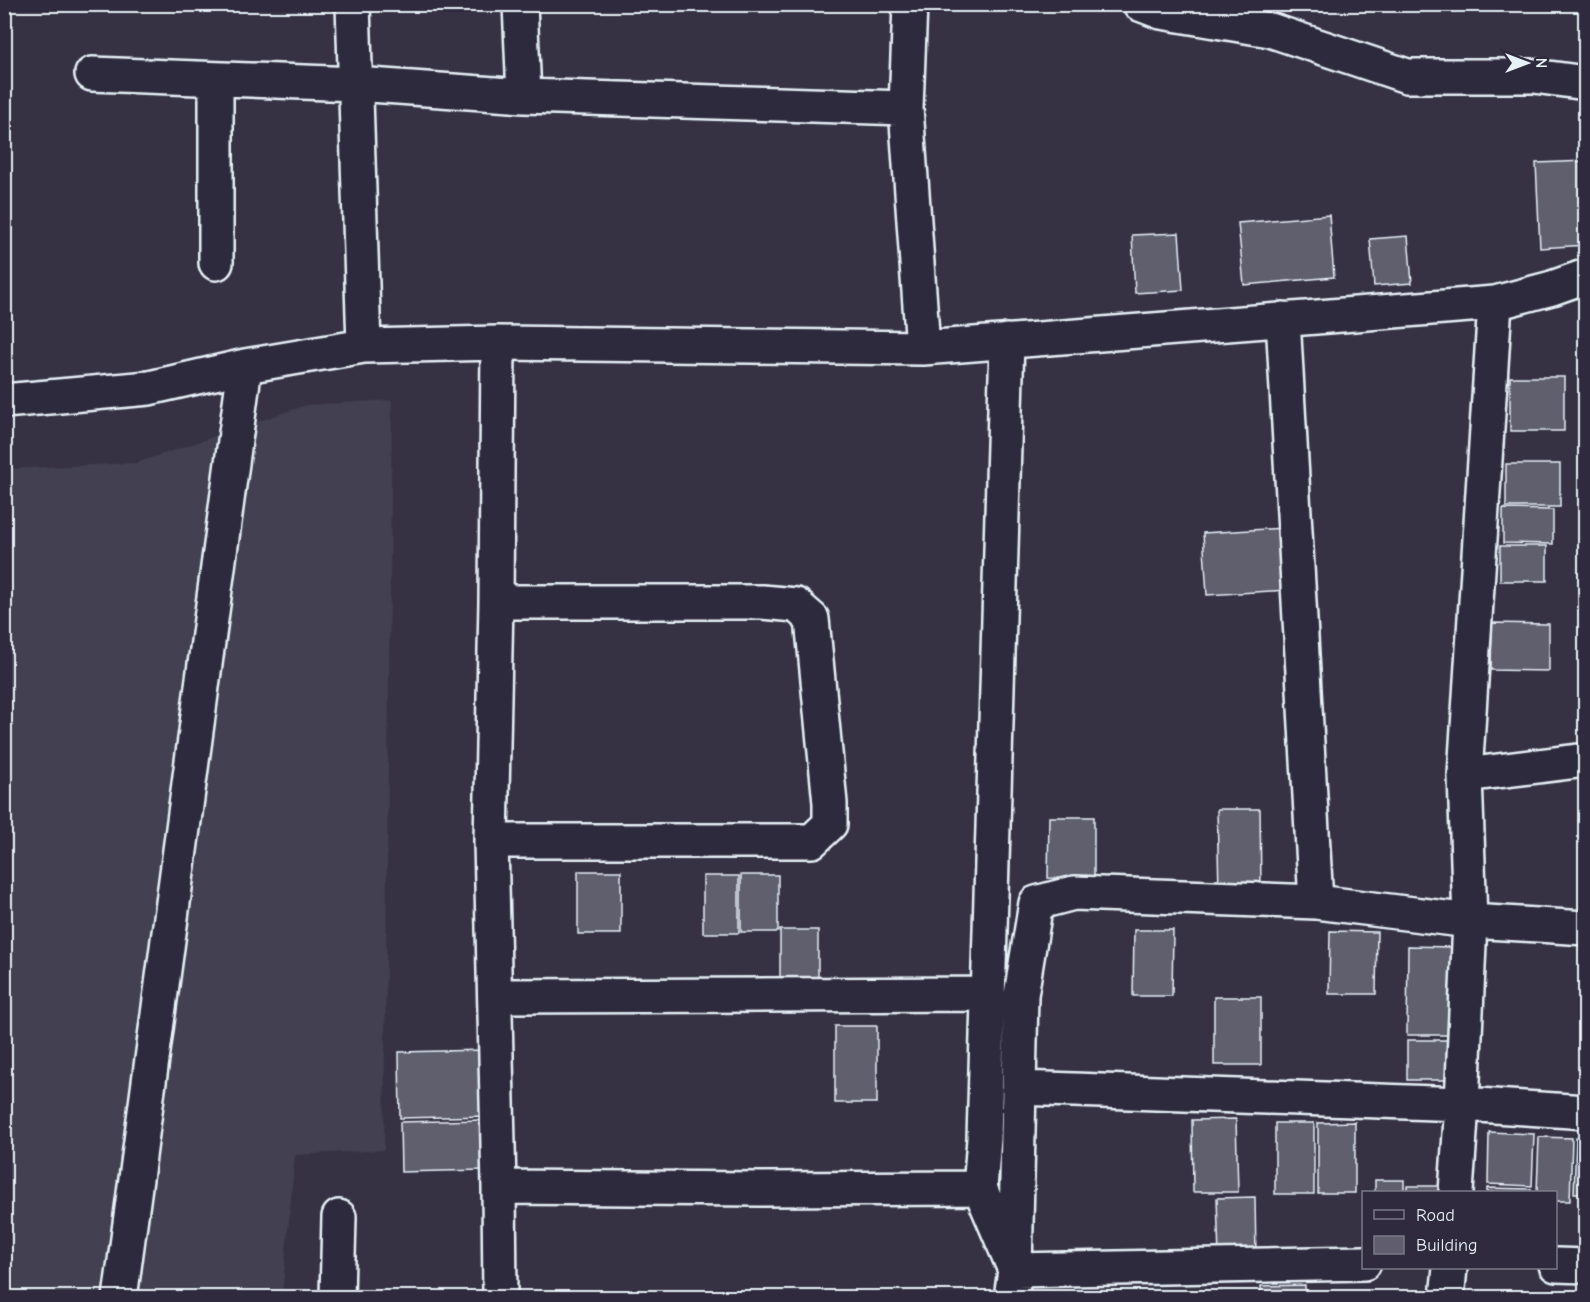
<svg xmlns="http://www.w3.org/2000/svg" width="1590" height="1302" viewBox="0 0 1590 1302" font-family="'Comic Neue',sans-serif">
  <rect width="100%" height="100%" fill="#363244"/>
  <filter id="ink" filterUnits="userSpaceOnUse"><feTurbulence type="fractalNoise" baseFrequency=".0167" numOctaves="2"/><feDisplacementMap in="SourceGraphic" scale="12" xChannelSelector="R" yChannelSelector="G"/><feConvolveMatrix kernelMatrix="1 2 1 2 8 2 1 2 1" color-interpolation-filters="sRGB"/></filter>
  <g filter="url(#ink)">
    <!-- built -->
    <path fill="#433f51" d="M392 400 384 1150 295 1155 282 1297H5L4 469 136 463 306 405Z"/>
    <!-- building -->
    <path fill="#605e6e" stroke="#e8f1f8" stroke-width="1.5" d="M1586 161V245L1540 248 1536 163Z
      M1329 215 1334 277 1244 285 1238 223Z
      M1179 233 1183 290 1135 293 1132 235Z
      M1408 236 1412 283 1374 286 1370 239Z
      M1510 377H1564V431H1510Z
      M1506 464H1560V507H1506Z
      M1503 509 1553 510V544L1503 543Z
      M1285 528 1289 590 1207 595 1203 533Z
      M1500 546H1547V581H1500Z
      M1492 623 1549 624V671L1491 670Z
      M1217 809H1260L1261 889 1219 890Z
      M1049 817H1094V879L1048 878Z
      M578 871H621V934H578Z
      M741 875H778V932H741Z
      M703 876H739V933H703Z
      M780 930H818V986H780Z
      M1134 930H1173L1172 996H1133Z
      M1330 931 1377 932 1376 994H1329Z
      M1408 946 1451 947 1450 1035H1407Z
      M1214 997H1261V1065H1214Z
      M835 1026H877V1103H835Z
      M1407 1040H1448L1447 1080H1407Z
      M485 1050 487 1116 400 1118 399 1052Z
      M1236 1119 1238 1192H1193L1192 1120Z
      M483 1120 484 1170 401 1172 400 1122Z
      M1355 1122V1193H1318V1123Z
      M1275 1123H1314V1194H1275Z
      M1489 1132 1534 1134 1532 1186 1488 1184Z
      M1539 1137 1572 1138 1570 1201H1556V1192H1537Z
      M1576 1138 1586 1139V1193H1574Z
      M1375 1180H1404V1192H1375Z
      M1407 1186H1445V1192H1407Z
      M1487 1188 1531 1189V1192H1487Z
      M1255 1197 1256 1257 1219 1258 1217 1198Z
      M1305 1285V1298H1261V1286Z
      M1222 1293 1223 1298H1182V1296Z"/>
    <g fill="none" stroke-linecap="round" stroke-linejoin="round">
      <!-- minor casing -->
      <g stroke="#e8f1f8" stroke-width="38">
        <path id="minor" d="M353 4 364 346
          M520 4 524 96
          M910 4 906 108 923 348
          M1140 4 1161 12 1270 30 1407 76H1534L1586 83
          M92 74 356 84 524 96 906 108
          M216 79V263
          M1283 319 1316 902
          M1007 341 984 1139 980 1188 1015 1270 1011 1298
          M498 343 496 602 491 841 499 1187 760 1189 980 1188
          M4 401 149 388 245 366 364 346 498 343 923 348 1495 303 1552 288 1586 276
          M1465 775 1586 760
          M491 841H812L830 824V803L812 619 796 605 762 602H496
          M495 996 988 994
          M1019 1088 1462 1104 1586 1112
          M499 1187 500 1298
          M1456 1192 1462 1104 1470 921 1465 775 1495 303
          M1364 1263 1015 1270 1021 995 1036 903 1074 893 1316 902 1470 921 1586 928
          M1556 1265 1586 1266
          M120 1298 245 366
          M337 1298 339 1217
          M1447 1298 1450 1268"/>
      </g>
      <!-- minor -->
      <use href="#minor" stroke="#2f2a3d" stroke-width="33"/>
    </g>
  </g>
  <!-- margin -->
  <rect width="1590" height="1302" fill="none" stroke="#2f2a3d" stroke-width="24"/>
  <rect x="12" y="12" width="1566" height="1278" fill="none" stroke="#e8f1f8" stroke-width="2" filter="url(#ink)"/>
  <!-- legend -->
  <rect x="1362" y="1191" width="195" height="78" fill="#2f2a3d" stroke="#797a88" stroke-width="1.5"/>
  <rect x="1374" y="1210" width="30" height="9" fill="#2f2a3d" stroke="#797a88" stroke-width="1.5"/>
  <text x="1416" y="1221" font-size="18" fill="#e8f1f8">Road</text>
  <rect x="1374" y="1236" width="30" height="18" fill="#605e6e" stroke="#797a88" stroke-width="1.5"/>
  <text x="1416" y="1251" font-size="18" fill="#e8f1f8">Building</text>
  <!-- north arrow -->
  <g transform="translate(1527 63) rotate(90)" stroke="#2f2a3d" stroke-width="4.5" paint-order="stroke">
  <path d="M0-4.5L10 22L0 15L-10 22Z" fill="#e8f1f8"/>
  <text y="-9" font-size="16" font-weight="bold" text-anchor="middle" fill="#e8f1f8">N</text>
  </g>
</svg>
